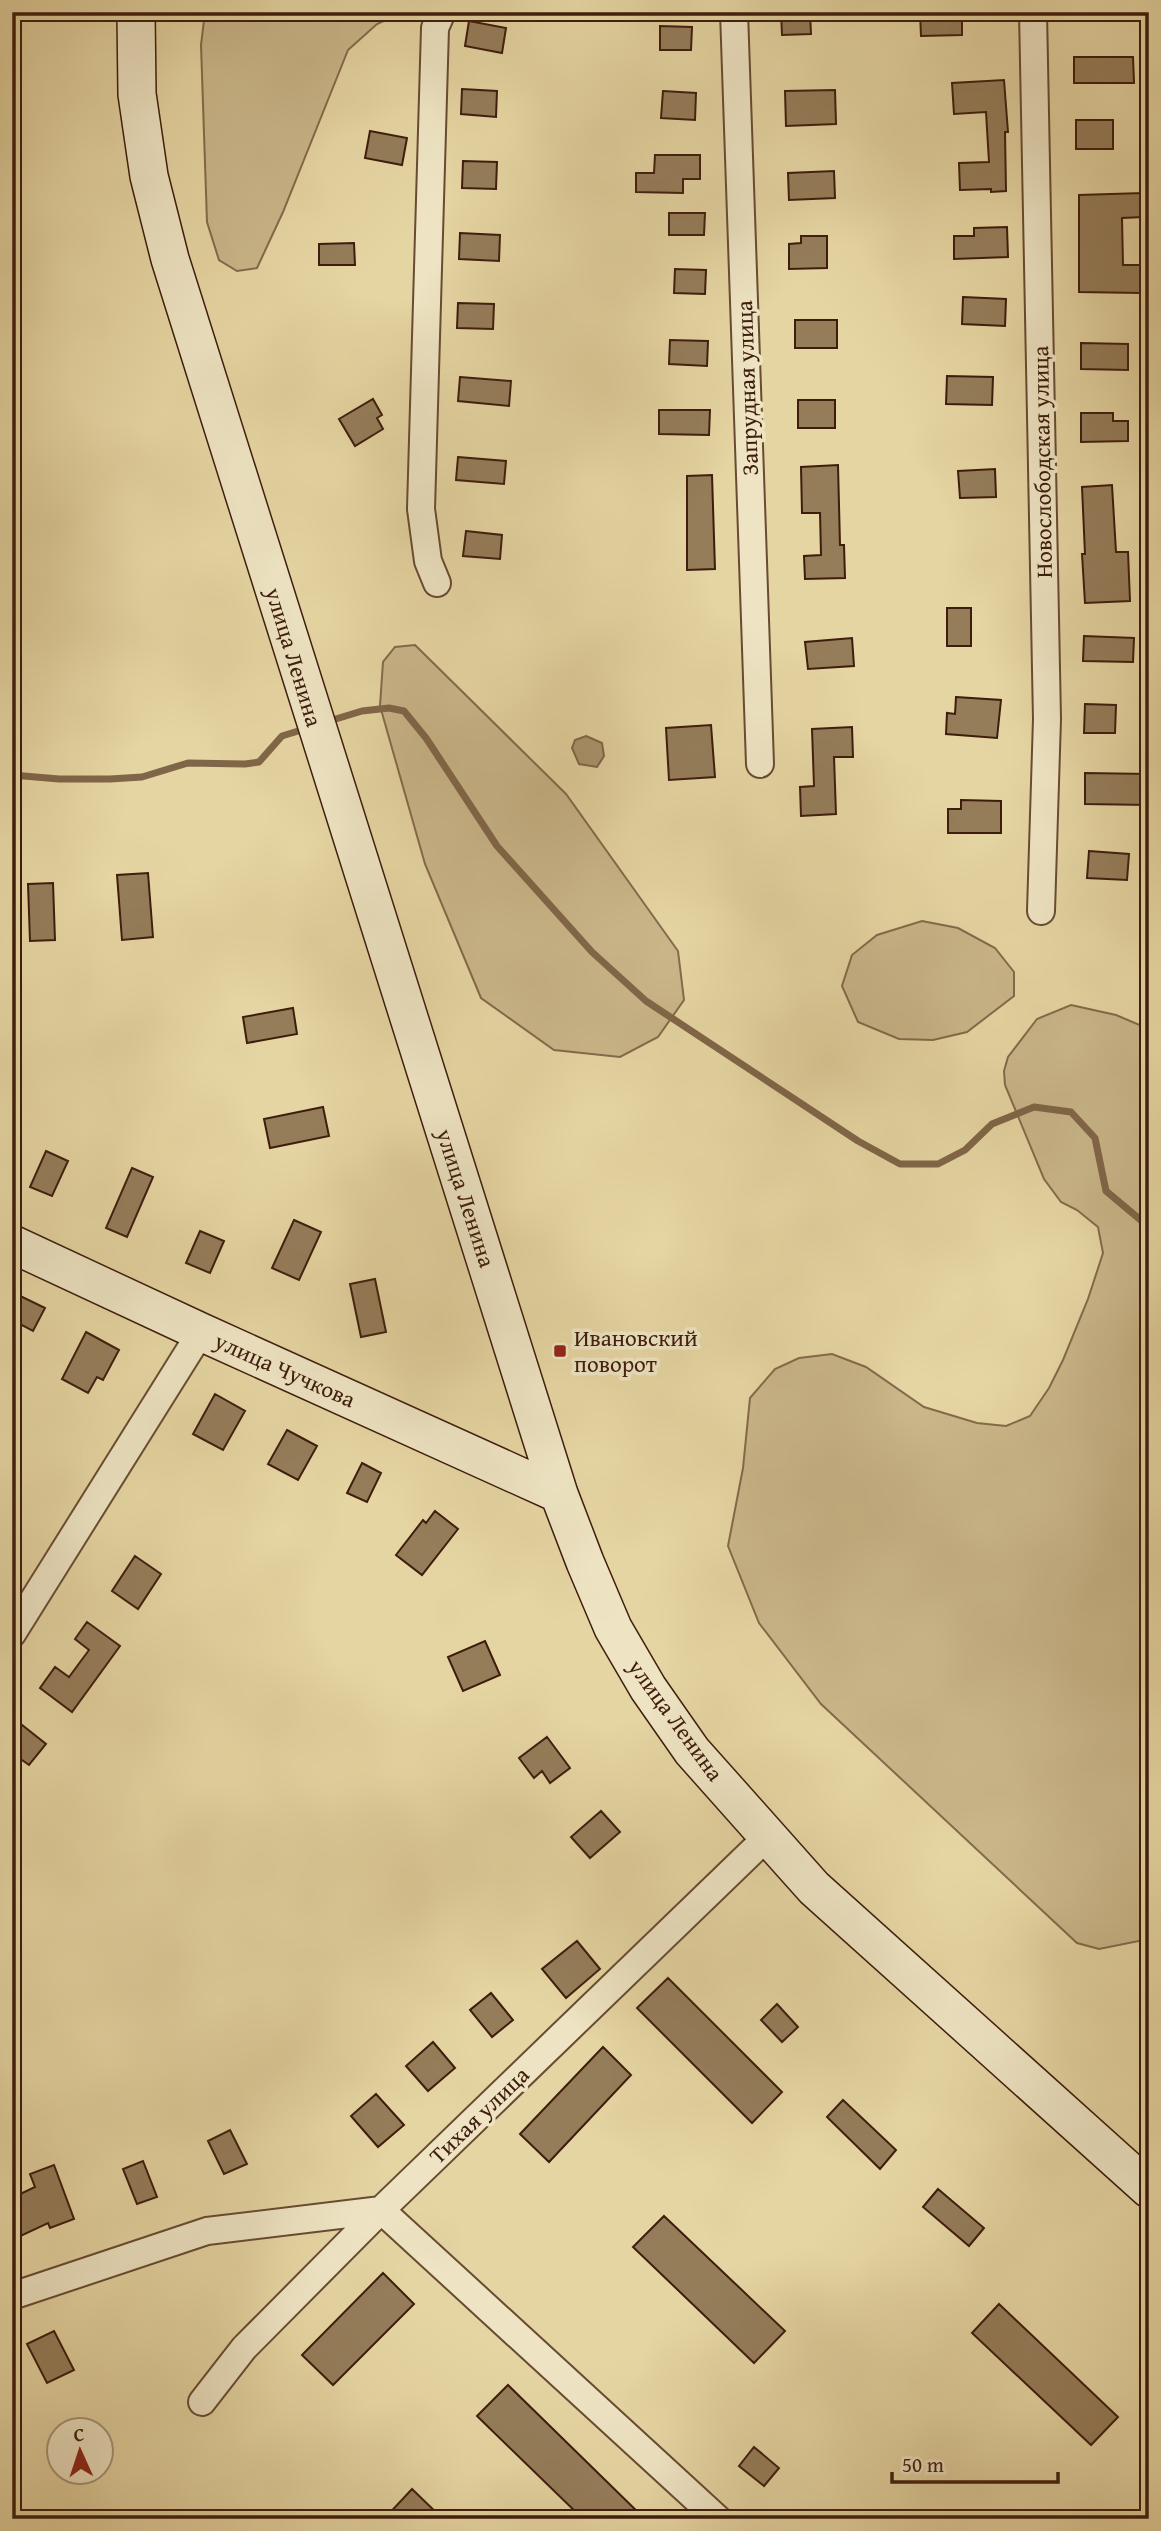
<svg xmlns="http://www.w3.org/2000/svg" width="1161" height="2531" viewBox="0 0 1161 2531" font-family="'Gentium Book Plus',serif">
  <rect width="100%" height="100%" fill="#e5d5a2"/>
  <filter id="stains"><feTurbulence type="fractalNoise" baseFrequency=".00286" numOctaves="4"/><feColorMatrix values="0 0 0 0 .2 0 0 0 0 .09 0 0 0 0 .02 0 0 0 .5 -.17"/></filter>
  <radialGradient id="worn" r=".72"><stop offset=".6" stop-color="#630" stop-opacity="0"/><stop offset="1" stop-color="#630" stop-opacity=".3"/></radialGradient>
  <!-- green -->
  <path fill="#c9b689" stroke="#846a4b" stroke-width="2" d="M205 12H403L377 24 348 50 283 212 257 268 237 271 219 260 207 222 201 45Z
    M415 645 566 794 678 951 684 1000 658 1037 620 1057 554 1050 481 998 425 864 380 706 383 662 395 647Z
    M922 921 958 928 995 948 1014 972V996L967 1032 933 1040 899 1039 858 1022 842 986 852 955 877 935Z
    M1071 1005 1116 1015 1149 1029V1939L1099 1949 1077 1943 821 1704 759 1623 728 1546 743 1468 750 1398 775 1369 799 1358 832 1354 866 1367 924 1407 977 1423 1006 1426 1030 1416 1049 1388 1063 1360 1088 1299 1103 1253 1098 1227 1077 1210 1061 1202 1044 1179 1005 1085 1004 1071 1008 1057 1037 1019Z"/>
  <!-- water -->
  <path fill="#ac966f" stroke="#806648" stroke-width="2" d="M586 736 602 743 604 756 597 767 579 764 572 748 575 740Z"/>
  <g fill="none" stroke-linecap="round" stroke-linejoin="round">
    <!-- stream -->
    <path stroke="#806648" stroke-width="7" d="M326 722 362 711 389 708 404 711 426 738 497 846 592 952 646 1001 858 1141 900 1164H938L965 1150 992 1124 1034 1107 1071 1112 1095 1138 1106 1191 1149 1227
      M12 775 59 779H110L142 777 188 763 245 764 259 762 282 736 308 728"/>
  </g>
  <!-- building -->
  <path fill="#957d5a" stroke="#3e1d0d" stroke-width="2" d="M781 12H810L811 34 782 35Z
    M920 12H962V35L921 36Z
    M469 21 506 28 502 53 465 46Z
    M660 26 692 27 691 50H660Z
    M1074 57H1133L1134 83H1074Z
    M1004 80 1008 132H1005L1006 191 991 192V189L960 190 959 163 989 162 986 112 954 114 952 83Z
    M462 89 497 91 496 117 461 114Z
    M835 90 836 124 786 126 785 91Z
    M663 91 696 93 695 120 661 118Z
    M1076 120H1113V149H1076Z
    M370 131 407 138 402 165 365 158Z
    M655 155H700V179H683V193L636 192V173H654Z
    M463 161 497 162 496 189 462 188Z
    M834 171 835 198 789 200 788 173Z
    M1143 193 1144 217 1122 218 1123 265H1140V293L1079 292V195Z
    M669 213H705L704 235H669Z
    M1007 227 1008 257 954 259V236H974V228Z
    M460 233 500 235 499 261 459 259Z
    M801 236H827V268L789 269V244L801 243Z
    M354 243 355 265H319V244Z
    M675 269 706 270 705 294 674 293Z
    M963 297 1006 299 1005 326 962 324Z
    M458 303 494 304 493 329 457 328Z
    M795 320H837V348H795Z
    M670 340 708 341 707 366 669 364Z
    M1081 343 1128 344V370L1081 369Z
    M947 376 993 377 992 405 946 404Z
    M460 377 511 381 509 406 458 401Z
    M373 399 382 415 377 418 383 429 355 446 339 419Z
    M798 400H835V428H798Z
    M659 410H710L709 435 659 434Z
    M1081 413H1113V421H1128V441L1081 442Z
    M458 457 506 461 504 484 456 480Z
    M838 465 840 545H844L845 578 805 579 804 556 821 555 820 513H802L801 467Z
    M995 469 996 497 960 498 958 471Z
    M712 475 715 569 687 570V476Z
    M1112 485 1116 552H1128L1130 601 1085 603 1082 554H1085L1082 487Z
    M466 531 502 535 500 559 463 556Z
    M947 608H971V646H947Z
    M1084 636 1134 638 1133 662 1083 661Z
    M852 638 854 666 808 669 805 642Z
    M956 697 1001 700 997 738 946 734 947 713 955 714Z
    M1085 704 1116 705 1115 733H1084Z
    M711 725 715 777 669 780 666 728Z
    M852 727 853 757H834L836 814 801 816 800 787 814 786 812 729Z
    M1085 773 1149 774V805L1085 804Z
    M961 800 1001 801V833H948V809H961Z
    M1089 851 1129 854 1127 880 1087 878Z
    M148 873 153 937 122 940 117 875Z
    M53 883 55 940 30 941 28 884Z
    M293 1008 297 1034 247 1043 243 1017Z
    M323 1107 329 1136 270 1148 264 1119Z
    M46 1151 68 1161 52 1196 30 1187Z
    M132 1168 153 1177 127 1237 106 1228Z
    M294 1220 321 1232 299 1280 272 1268Z
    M200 1231 224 1241 210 1273 186 1263Z
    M375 1279 386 1332 361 1337 350 1284Z
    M12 1292 45 1308 33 1331 12 1320Z
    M86 1332 119 1350 103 1380 97 1377 88 1393 62 1379Z
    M215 1394 245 1411 223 1450 193 1434Z
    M287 1430 317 1446 298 1480 268 1464Z
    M362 1463 381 1473 367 1502 347 1493Z
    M435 1511 458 1529 422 1575 396 1555 423 1520 426 1523Z
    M135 1556 161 1574 138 1609 112 1591Z
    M87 1622 120 1646 72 1712 40 1688 55 1667 69 1677 89 1650 75 1639Z
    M485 1641 500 1675 463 1691 448 1657Z
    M12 1717 46 1744 29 1765 12 1753Z
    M547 1737 570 1768 550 1783 542 1771 534 1778 519 1758Z
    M601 1811 620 1832 590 1858 571 1837Z
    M577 1941 600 1969 566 1998 542 1969Z
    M668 1978 782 2092 752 2123 637 2008Z
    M491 1993 513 2020 492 2037 470 2010Z
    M777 2004 798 2027 782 2042 761 2020Z
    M433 2042 455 2068 428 2091 406 2066Z
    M603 2047 631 2075 549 2162 520 2134Z
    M376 2094 404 2125 378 2147 351 2116Z
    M843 2100 896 2150 880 2169 827 2117Z
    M230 2130 247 2164 224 2174 208 2141Z
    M143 2161 157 2197 137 2204 123 2169Z
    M54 2165 74 2219 50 2228 48 2223 12 2240V2198L35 2187 30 2174Z
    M938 2189 984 2228 969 2246 923 2207Z
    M664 2216 785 2331 754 2363 633 2247Z
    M383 2273 414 2304 333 2385 302 2355Z
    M999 2304 1118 2417 1091 2445 972 2333Z
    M54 2331 74 2370 47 2383 27 2344Z
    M508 2385 645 2519H583L477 2416Z
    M754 2447 779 2468 764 2486 739 2466Z
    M412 2489 443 2519H384Z"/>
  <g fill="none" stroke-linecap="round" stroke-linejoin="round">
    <!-- street casing -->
    <g stroke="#684b32" stroke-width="30">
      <path id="street" d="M734 12 760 764
        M1033 12 1047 719 1041 911
        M437 583 428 561 421 509 435 28 442 12
        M12 1634 201 1332
        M12 2296 207 2231 381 2210 718 2519
        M202 2402 244 2348 381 2210 767 1837"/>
    </g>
    <!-- secondary casing -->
    <g stroke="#3e1d0d" stroke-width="40">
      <path id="secondary" d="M136 12 137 94 149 176 170 259 559 1494 585 1562 613 1628 648 1688 692 1751 814 1888 1149 2189
        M12 1244 201 1332 559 1494"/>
    </g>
    <!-- street -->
    <use href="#street" stroke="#eee4c3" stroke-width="26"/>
    <!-- secondary -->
    <use href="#secondary" stroke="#eee4c3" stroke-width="37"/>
  </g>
  <!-- markers -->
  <rect fill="#8f2418" stroke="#eee4c3" stroke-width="2.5" x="553" y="1344" width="14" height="14" rx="3.5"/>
  <g text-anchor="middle" stroke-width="7" stroke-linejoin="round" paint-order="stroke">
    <!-- street labels -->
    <g font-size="23" fill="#3e1d0d" stroke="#eee4c3">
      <text transform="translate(747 388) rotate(-92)" y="8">Запрудная улица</text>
      <text transform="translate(1042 462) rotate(-91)" y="8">Новослободская улица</text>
      <text transform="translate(294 657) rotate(73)" y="8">улица Ленина</text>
      <text transform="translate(466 1198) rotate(72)" y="8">улица Ленина</text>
      <text transform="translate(285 1370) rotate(24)" y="8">улица Чучкова</text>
      <text transform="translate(676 1720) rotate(54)" y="8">улица Ленина</text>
      <text transform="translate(479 2115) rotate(-44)" y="8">Тихая улица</text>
    </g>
    <!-- poi labels -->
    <g font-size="23" fill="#3e1d0d" stroke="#eee4c3" text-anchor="start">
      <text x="574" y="1346">Ивановский<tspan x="574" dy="26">поворот</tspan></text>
    </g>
  </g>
  <!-- margin -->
  <rect width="1161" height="2531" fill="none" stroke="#e5d5a2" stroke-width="42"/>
  <rect x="14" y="14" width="1133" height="2503" fill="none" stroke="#3e1d0d" stroke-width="3.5"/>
  <rect x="21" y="21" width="1119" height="2489" fill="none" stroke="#3e1d0d" stroke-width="2"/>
  <!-- north arrow -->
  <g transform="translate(80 2451) rotate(357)"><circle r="33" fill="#eee4c3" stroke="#a8947a" stroke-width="2"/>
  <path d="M0-5L12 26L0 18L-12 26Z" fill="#8f2418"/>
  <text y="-10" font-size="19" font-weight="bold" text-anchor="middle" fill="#3e1d0d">С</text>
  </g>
  <!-- scale -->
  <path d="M892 2472v10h166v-10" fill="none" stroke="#3e1d0d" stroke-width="3.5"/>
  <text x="902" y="2472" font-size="21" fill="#3e1d0d" stroke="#eee4c3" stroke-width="5" paint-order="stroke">50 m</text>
  <rect width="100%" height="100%" filter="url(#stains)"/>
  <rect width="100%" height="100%" fill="url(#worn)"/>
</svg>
